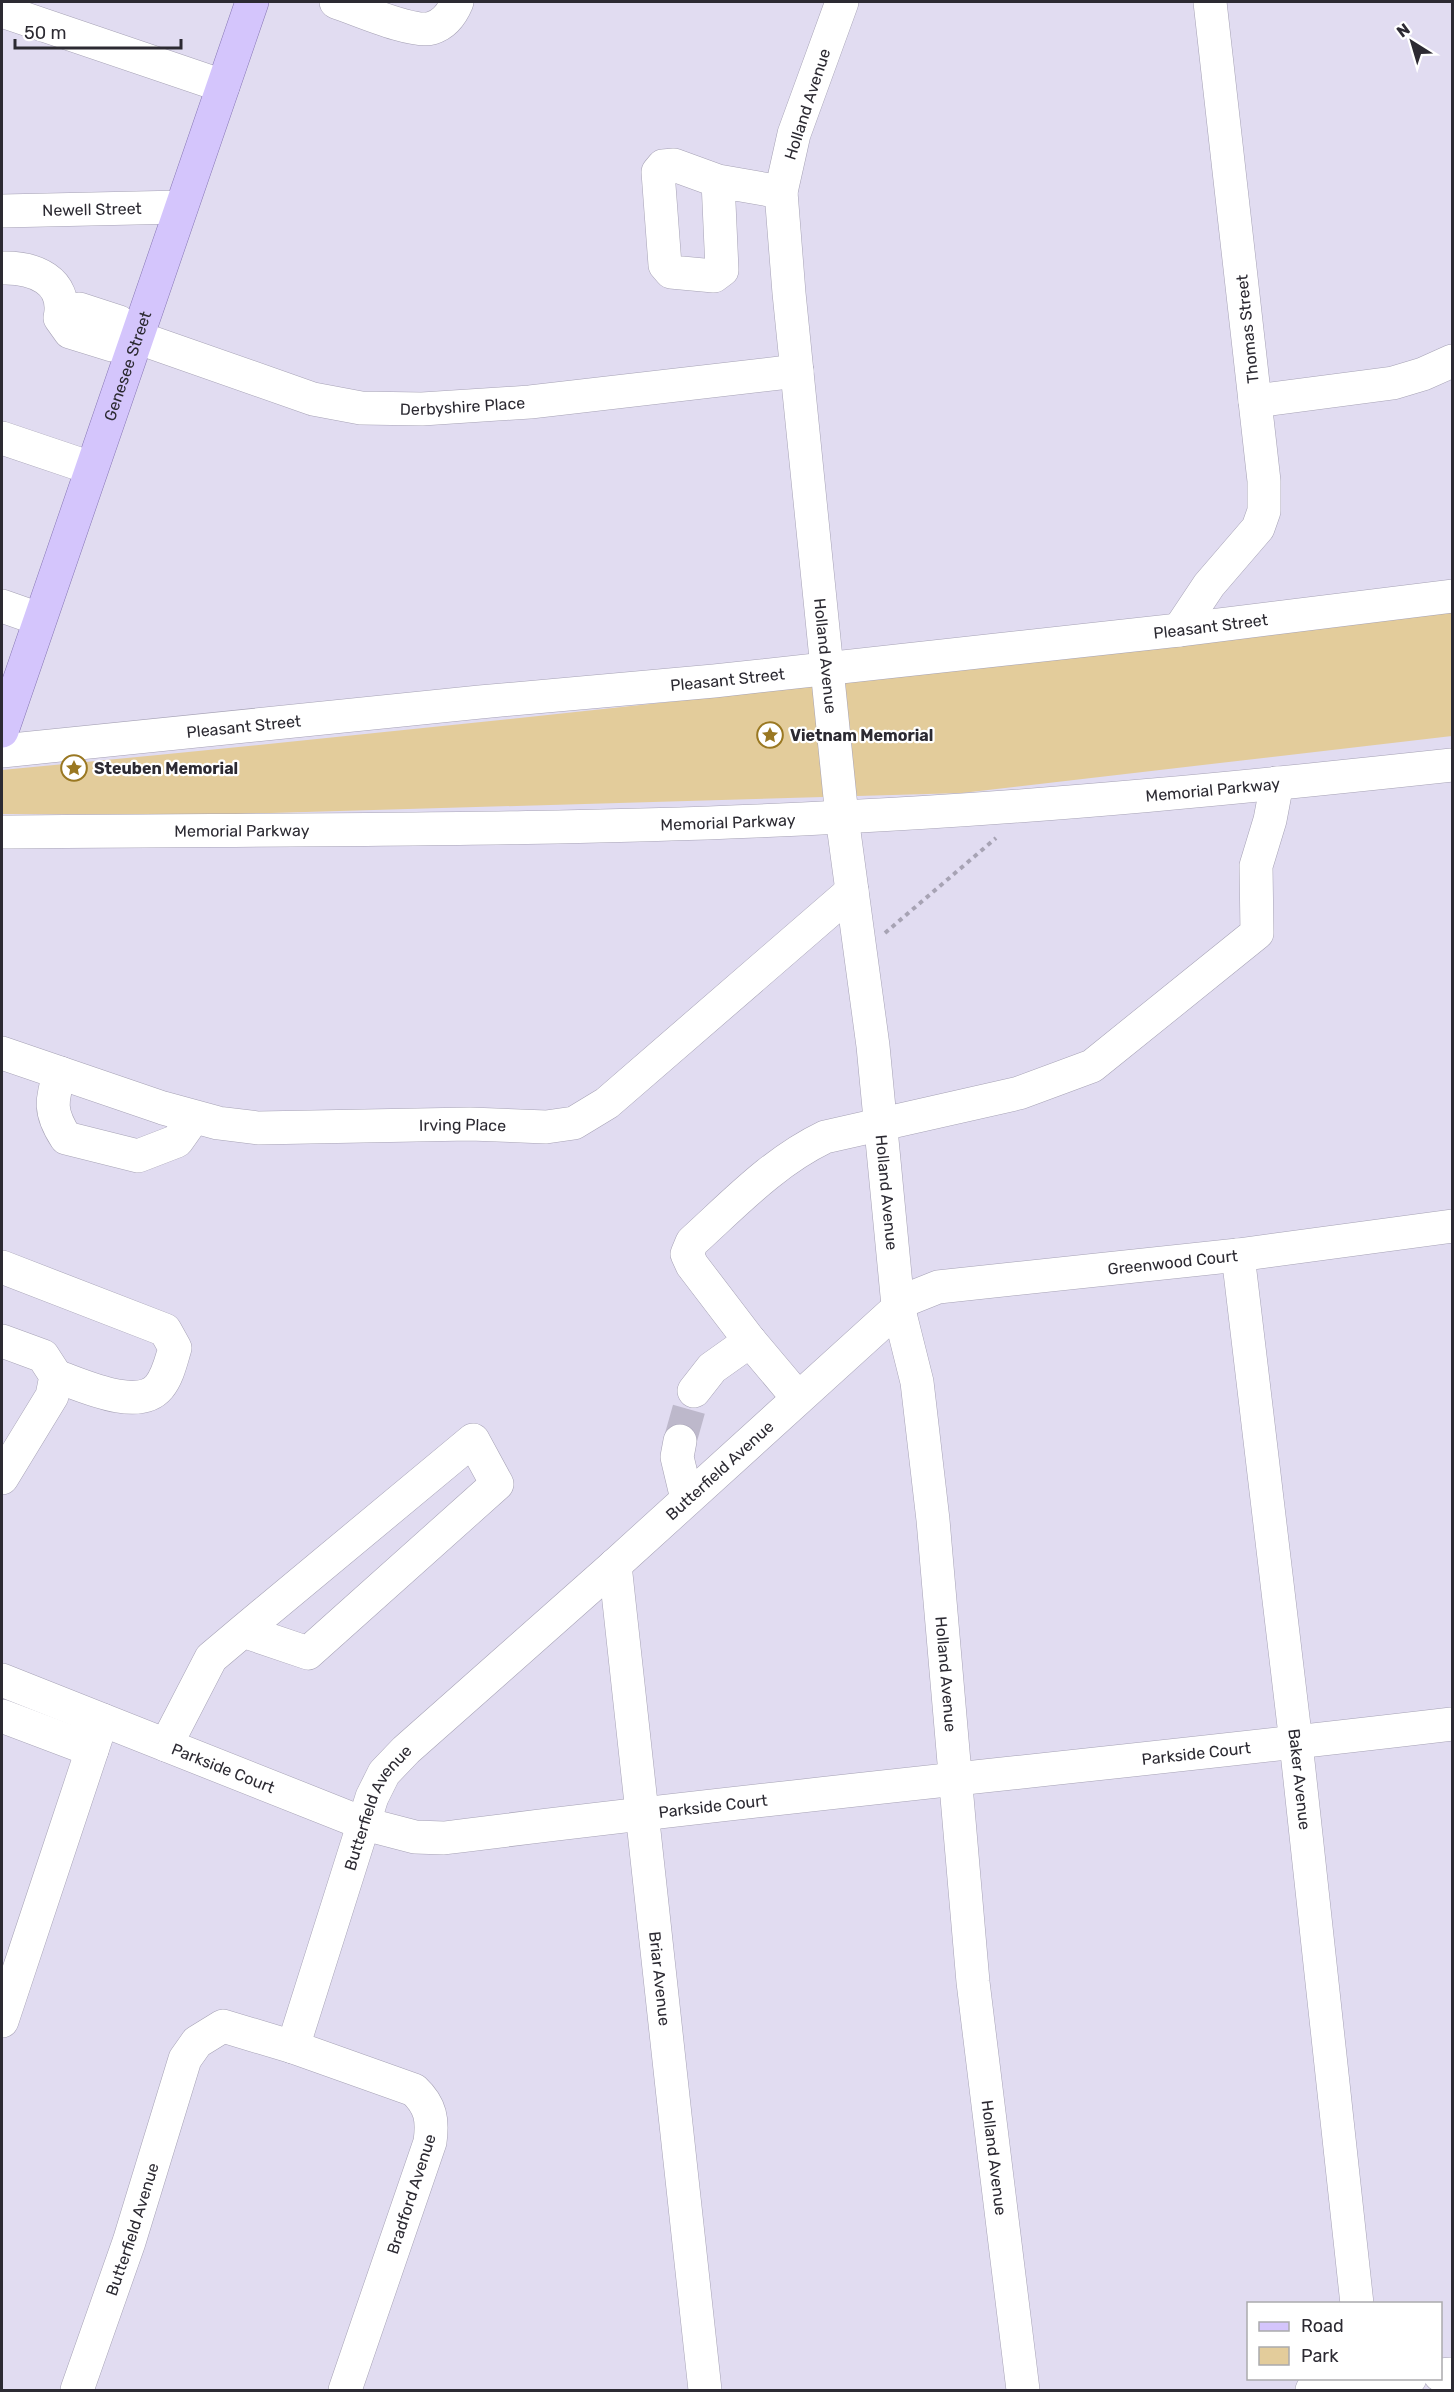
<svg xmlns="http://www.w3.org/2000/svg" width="1454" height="2392" viewBox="0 0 1454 2392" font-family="Rubik,sans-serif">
  <rect width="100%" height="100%" fill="#e1dcf1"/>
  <!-- green -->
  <path fill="#e3cc9b" d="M1452 610V736L962 793 204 815 2 814V770C486 724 970 671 1452 610Z"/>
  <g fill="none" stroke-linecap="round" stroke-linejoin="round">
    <!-- minor-tunnel -->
    <path stroke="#bdb8cb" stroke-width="33" stroke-dasharray="33 16" stroke-linecap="butt" d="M680 1441 694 1391"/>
    <!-- minor casing -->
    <g stroke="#a6a2b5" stroke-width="34">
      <g id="minor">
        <path d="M336 2C357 9 413 34 432 28 445 24 452 14 457 2"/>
        <path id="s1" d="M842 2 794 134 781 192 789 293 842 817 873 1046 898 1306 917 1382 933 1520 973 1982 1023 2390"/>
        <path d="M2 11 223 86"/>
        <path d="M718 181 722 270 714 276 671 272 665 265 658 172 663 166 674 165 718 181 781 192"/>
        <path id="s2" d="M2 211 181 207"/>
        <path d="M2 268C33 267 68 280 60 318L70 332 112 345 136 337 119 322 79 309 60 318"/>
        <path id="s3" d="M136 337 313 399 361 408 422 409 530 402 797 371"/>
        <path d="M1255 401 1393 383 1423 374 1452 361"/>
        <path d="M2 438 91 468"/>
        <path d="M2 606 39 619"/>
        <path d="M1179 630 1209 585 1258 528 1264 511V481L1210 2"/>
        <path id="s4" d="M2 751 480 702 714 681 1179 630 1452 596"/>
        <path id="s5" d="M2 832C281 829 562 832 841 817 1046 807 1249 787 1452 765"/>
        <path id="s6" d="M2 1053 163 1108 218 1123 258 1128 470 1124 546 1127 574 1123 607 1103 852 891"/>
        <path d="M60 1073C51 1101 49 1112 66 1138L138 1156 177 1141 194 1117"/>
        <path id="s7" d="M1238 1255 1296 1743 1357 2304"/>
        <path d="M2 1267 165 1330 175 1348C171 1361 168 1376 159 1387 138 1412 82 1385 56 1376"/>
        <path d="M2 1341 43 1356 56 1376 52 1396 2 1478"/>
        <path d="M694 1391 712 1368 750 1341"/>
        <path d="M798 1398 750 1341 692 1265 687 1254 692 1242C734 1204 773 1162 825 1137L1019 1093 1092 1066 1257 933 1256 866 1270 820 1277 783"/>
        <path d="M680 1441 677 1457 687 1499"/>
        <path id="s8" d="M615 1565 705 2390"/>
        <path id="s9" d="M2 1680 365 1824 415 1837 444 1838C780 1795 1117 1764 1452 1724"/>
        <path d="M2 1716 92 1750"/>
        <path d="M166 1745 211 1658 243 1631 473 1440 497 1484 308 1653 243 1631"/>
        <path d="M2 2021 102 1720"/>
        <path id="s10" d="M293 2047 372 1797 384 1773 406 1750 615 1565 908 1299 938 1287 1238 1255 1452 1226"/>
        <path d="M1440 2375 1452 2374"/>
        <path id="s11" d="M77 2390 129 2242 185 2059 197 2042 223 2026 293 2047 414 2090C431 2106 433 2120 430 2142L345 2390"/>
        <path d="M1312 2390 1410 2378"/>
      </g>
    </g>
    <!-- major casing -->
    <g stroke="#8676b4" stroke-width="34">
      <g id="major">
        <path id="s12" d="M2 731 252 2"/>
      </g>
    </g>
    <!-- path -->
    <path stroke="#a7a3b4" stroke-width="4" stroke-dasharray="4.5 4.5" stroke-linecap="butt" d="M885 933 996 838"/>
    <!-- minor -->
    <use href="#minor" stroke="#fff" stroke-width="33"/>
    <!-- major -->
    <use href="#major" stroke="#d4c5fc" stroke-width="33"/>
  </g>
  <!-- icons -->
  <defs>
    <g id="sight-ring" transform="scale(1.35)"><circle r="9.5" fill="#fff" stroke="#9a7822" stroke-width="1.5"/><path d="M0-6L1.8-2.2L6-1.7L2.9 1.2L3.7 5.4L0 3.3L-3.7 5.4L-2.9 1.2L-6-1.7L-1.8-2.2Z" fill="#9a7822"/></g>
  </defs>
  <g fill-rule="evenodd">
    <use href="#sight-ring" x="770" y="735"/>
    <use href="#sight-ring" x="74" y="768"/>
  </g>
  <g text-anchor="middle" stroke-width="4.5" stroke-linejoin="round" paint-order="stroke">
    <!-- street labels -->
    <g font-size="16" fill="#2c2a32" stroke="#fff">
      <text transform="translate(807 104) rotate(-72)" y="6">Holland Avenue</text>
      <text dy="6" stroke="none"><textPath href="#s2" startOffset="90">Newell Street</textPath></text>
      <text transform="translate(1247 329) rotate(-96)" y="6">Thomas Street</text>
      <text dy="6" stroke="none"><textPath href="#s12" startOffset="386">Genesee Street</textPath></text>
      <text dy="6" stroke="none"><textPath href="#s3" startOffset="338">Derbyshire Place</textPath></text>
      <text dy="6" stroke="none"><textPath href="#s4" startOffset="1215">Pleasant Street</textPath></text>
      <text dy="6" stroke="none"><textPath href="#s1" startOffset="666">Holland Avenue</textPath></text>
      <text dy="6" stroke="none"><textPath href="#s4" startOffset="729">Pleasant Street</textPath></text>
      <text dy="6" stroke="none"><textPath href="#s4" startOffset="243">Pleasant Street</textPath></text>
      <text dy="6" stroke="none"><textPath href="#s5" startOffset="1212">Memorial Parkway</textPath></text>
      <text dy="6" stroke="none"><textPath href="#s5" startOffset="726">Memorial Parkway</textPath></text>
      <text dy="6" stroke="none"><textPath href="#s5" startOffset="240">Memorial Parkway</textPath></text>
      <text dy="6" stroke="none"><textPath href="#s6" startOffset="472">Irving Place</textPath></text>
      <text dy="6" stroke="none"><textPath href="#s1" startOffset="1206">Holland Avenue</textPath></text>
      <text dy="6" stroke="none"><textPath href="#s10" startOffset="1264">Greenwood Court</textPath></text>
      <text dy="6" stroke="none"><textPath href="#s10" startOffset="741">Butterfield Avenue</textPath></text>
      <text dy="6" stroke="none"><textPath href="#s1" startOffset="1692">Holland Avenue</textPath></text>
      <text dy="6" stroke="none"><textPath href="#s9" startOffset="1228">Parkside Court</textPath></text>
      <text dy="6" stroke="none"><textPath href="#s9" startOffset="238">Parkside Court</textPath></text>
      <text dy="6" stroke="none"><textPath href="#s7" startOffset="528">Baker Avenue</textPath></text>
      <text dy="6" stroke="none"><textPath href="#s9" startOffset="742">Parkside Court</textPath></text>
      <text dy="6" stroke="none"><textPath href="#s10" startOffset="255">Butterfield Avenue</textPath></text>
      <text dy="6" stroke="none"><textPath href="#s8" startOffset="416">Briar Avenue</textPath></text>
      <text dy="6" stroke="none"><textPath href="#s1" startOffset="2178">Holland Avenue</textPath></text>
      <text transform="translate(411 2194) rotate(-72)" y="6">Bradford Avenue</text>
      <text dy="6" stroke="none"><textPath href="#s11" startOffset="170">Butterfield Avenue</textPath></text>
    </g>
    <!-- poi labels -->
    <g font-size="16" font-weight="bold" fill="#2c2a32" stroke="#fff" text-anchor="start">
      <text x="790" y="741">Vietnam Memorial</text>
      <text x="94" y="774">Steuben Memorial</text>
    </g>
  </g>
  <!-- border -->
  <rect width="1454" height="2392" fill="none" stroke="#2c2a32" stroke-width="6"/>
  <!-- legend -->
  <rect x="1247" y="2302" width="195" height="78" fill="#ffffff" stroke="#abaaad" stroke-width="1.5"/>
  <rect x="1259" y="2322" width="30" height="9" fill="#d4c5fc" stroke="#abaaad" stroke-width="1.5"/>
  <text x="1301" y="2332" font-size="18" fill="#2c2a32">Road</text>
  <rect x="1259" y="2347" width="30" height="18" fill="#e3cc9b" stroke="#abaaad" stroke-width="1.5"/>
  <text x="1301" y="2362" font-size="18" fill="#2c2a32">Park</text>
  <!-- north arrow -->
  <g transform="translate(1412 42) rotate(323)" stroke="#ffffff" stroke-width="4.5" paint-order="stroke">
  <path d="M0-4.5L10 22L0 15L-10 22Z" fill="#2c2a32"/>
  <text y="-9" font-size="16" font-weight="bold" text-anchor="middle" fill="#2c2a32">N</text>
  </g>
  <!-- scale -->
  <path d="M15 39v9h166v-9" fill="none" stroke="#2c2a32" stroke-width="3"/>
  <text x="24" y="39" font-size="18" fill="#2c2a32" stroke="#ffffff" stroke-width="4.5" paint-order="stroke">50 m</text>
</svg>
